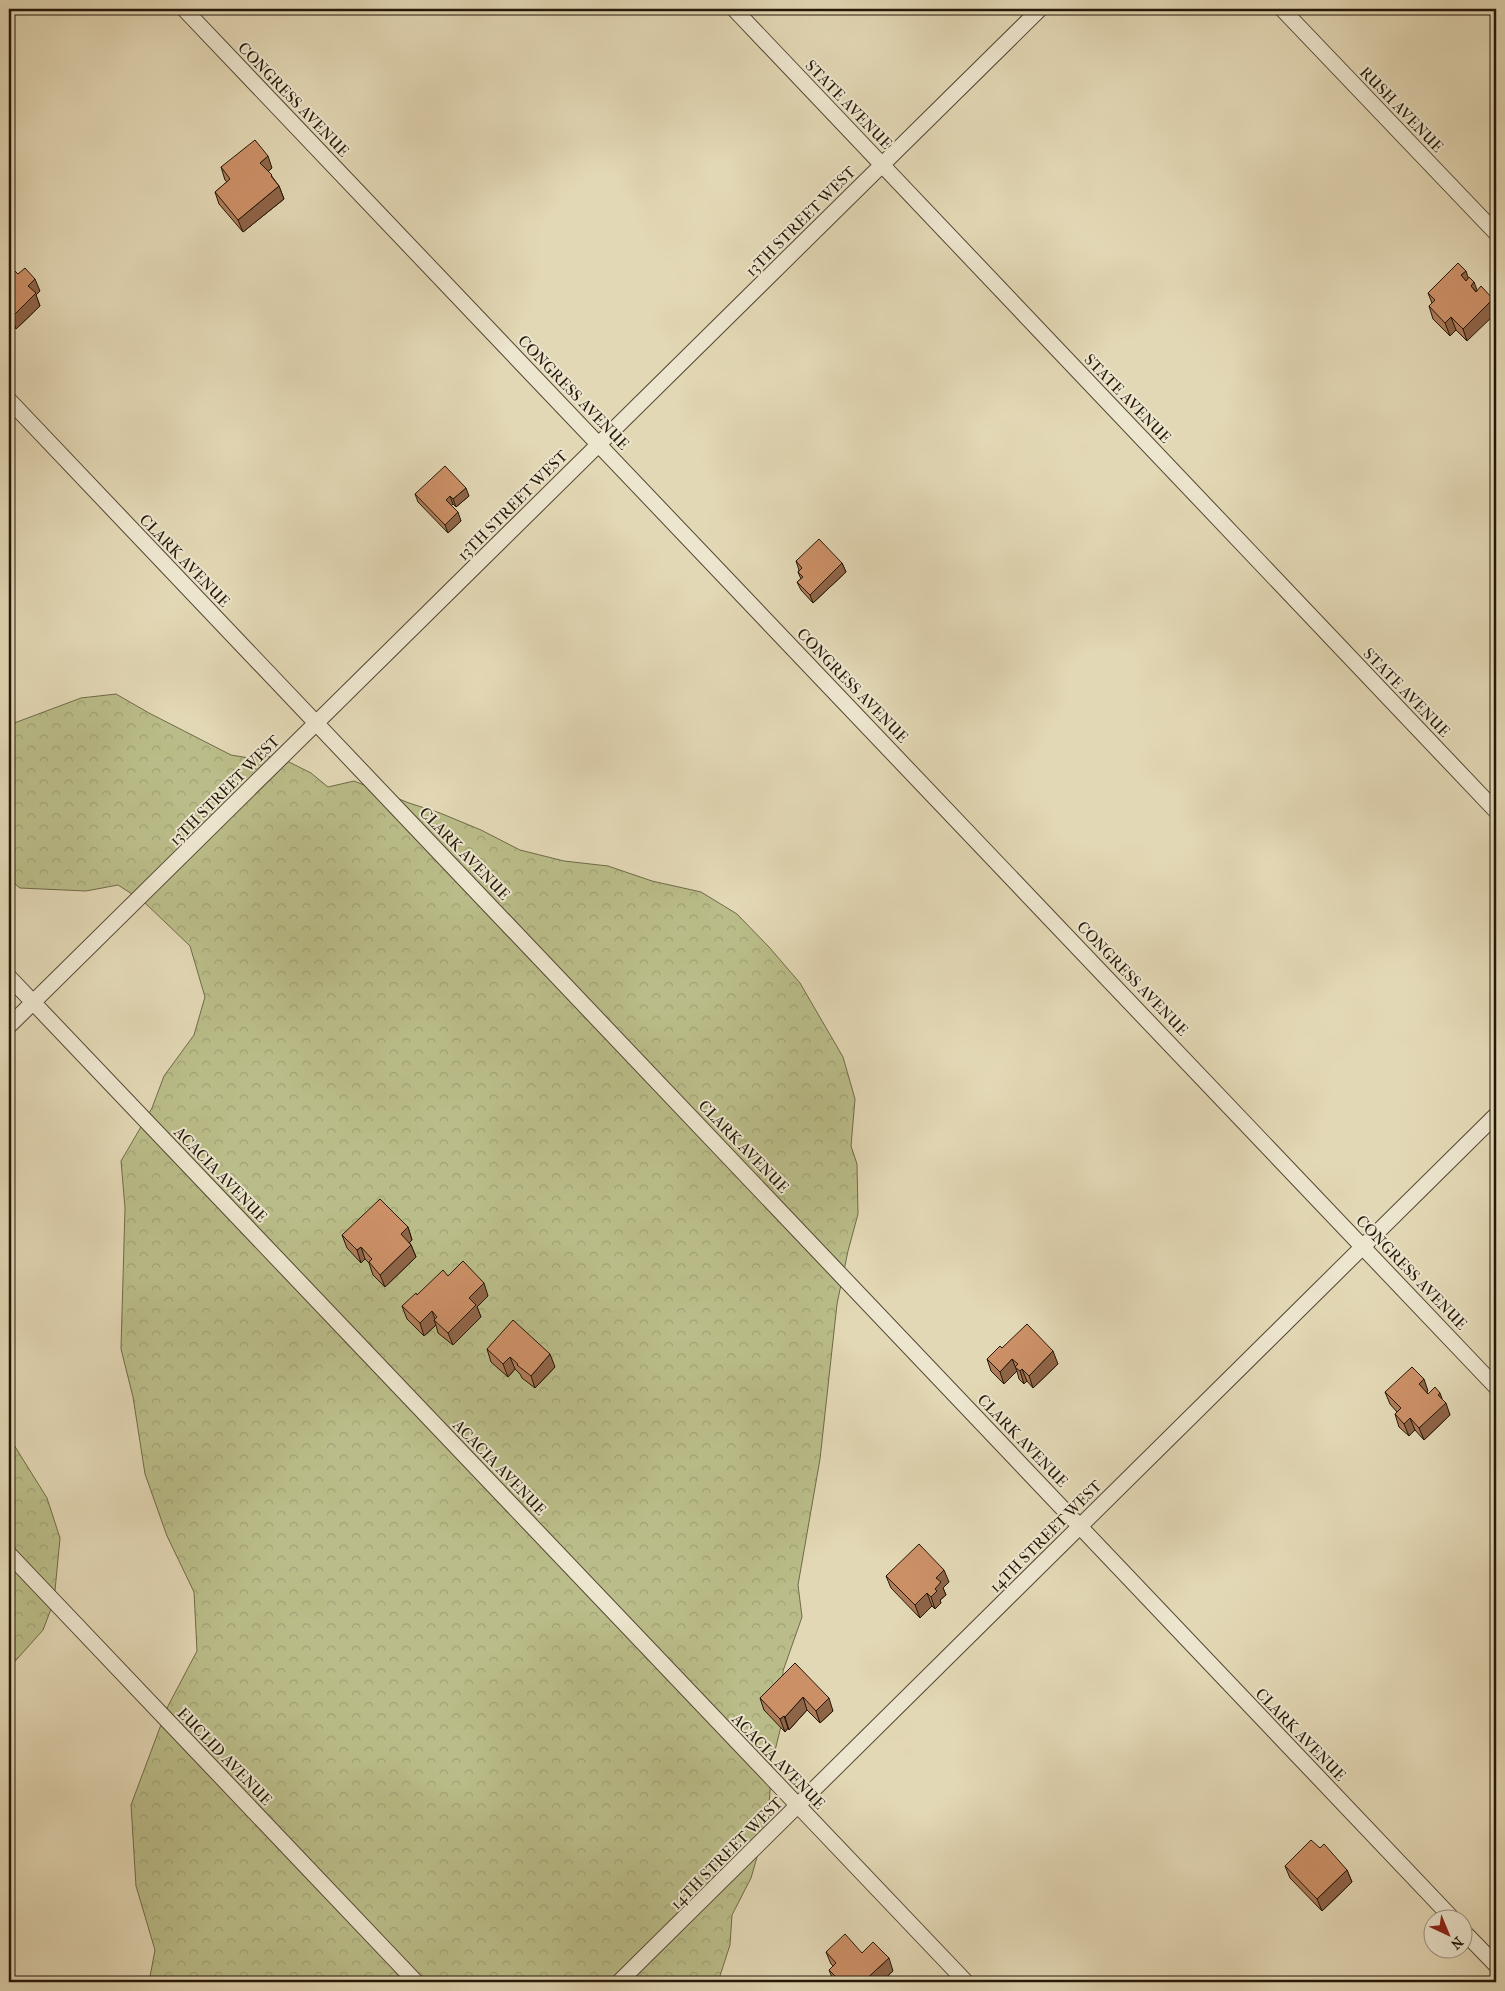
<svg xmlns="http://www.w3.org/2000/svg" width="1505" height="1991" viewBox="0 0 1505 1991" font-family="'IM FELL French Canon',serif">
  <defs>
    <pattern id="forest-crowns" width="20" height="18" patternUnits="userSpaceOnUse" patternTransform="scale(1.25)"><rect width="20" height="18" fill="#babd89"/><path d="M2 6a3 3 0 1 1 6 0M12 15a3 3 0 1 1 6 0" fill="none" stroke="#a0a275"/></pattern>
  </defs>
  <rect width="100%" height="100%" fill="#e3d8b5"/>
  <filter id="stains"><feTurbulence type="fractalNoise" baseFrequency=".004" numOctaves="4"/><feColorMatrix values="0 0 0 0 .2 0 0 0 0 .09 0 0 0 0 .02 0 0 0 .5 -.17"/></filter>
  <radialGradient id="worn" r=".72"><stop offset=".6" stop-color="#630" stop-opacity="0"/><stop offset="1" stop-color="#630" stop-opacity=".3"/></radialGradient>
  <!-- forest -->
  <path fill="url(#forest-crowns)" stroke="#6f6a48" d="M116 694 149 713 231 755 249 758 263 756 281 758 311 773 328 787 354 781 409 803 440 813 481 830 520 850 564 861 608 866 652 881 701 892 737 914 769 947 800 983 843 1057 855 1099 851 1146 857 1164 858 1214 848 1251 837 1304 820 1459 798 1585 802 1617 783 1671V1718L772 1763 768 1819 751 1878 732 1915 730 1945 718 1982H149L155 1950 136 1886 131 1805 168 1706 197 1651 194 1592 167 1536 145 1474 133 1397 121 1349 125 1208 121 1161 152 1108 164 1076 194 1035 205 997 190 946 143 901 118 885 86 891 20 888 9 879V725L81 698Z
    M9 1437 47 1498 60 1538 54 1601 43 1630 9 1668Z"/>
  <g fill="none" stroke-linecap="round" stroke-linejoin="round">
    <!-- street casing -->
    <g stroke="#544733" stroke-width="17">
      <path id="street" d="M184 9 1496 1387
        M734 9 1496 811
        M1282 9 1496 233
        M9 400 1452 1918
        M9 977 966 1982
        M9 1026 1040 9
        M9 1554 416 1982
        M1462 1930 1496 1965
        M619 1982 1496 1115"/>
    </g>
    <!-- street -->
    <use href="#street" stroke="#ede6cf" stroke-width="15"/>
  </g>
  <!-- wall -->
  <path fill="#af7c59" stroke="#241708" d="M221 167 272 168 268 171 279 186 284 199 243 232 219 204 215 192 227 182 225 180Z
    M1458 263 1467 341 1456 330 1450 336 1433 319 1429 306 1432 303 1428 293Z
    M9 265 18 274 40 291 36 295 40 306 16 329 9 322Z
    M415 494 469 496 456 507 453 504 451 505 461 521 448 533 418 502Z
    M796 561 842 563 846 572 813 603 801 590 797 582 801 579 798 572 799 570Z
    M408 1227 412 1240 409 1242 411 1245 416 1257 385 1287 373 1275 369 1263 365 1259 361 1263 347 1248 342 1235Z
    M448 1276 488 1296 477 1307 481 1317 453 1345 438 1333 436 1325 424 1336 407 1319 402 1306 417 1295Z
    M1002 1348 1058 1364 1033 1388 1027 1381 1024 1384 1019 1379 1017 1371 1004 1384 991 1371 987 1359Z
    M487 1349 555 1367 535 1388 522 1378 520 1374 515 1369 508 1377 491 1362Z
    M1428 1391 1427 1392 1428 1394 1442 1399 1450 1415 1424 1440 1415 1430 1409 1436 1399 1427 1395 1414 1397 1412 1390 1404 1385 1392Z
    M886 1576 949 1582 943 1588 946 1595 940 1600 941 1603 935 1609 932 1606 920 1618 891 1588Z
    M795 1663 833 1711 820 1723 807 1710 789 1730 788 1728 785 1732 764 1710 760 1698Z
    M1320 1848 1347 1870 1352 1882 1322 1911 1290 1878 1285 1866Z
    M826 1952 862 1953 893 1971 881 1982H834L829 1970 833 1966 831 1964Z"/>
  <!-- shaded-wall -->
  <path fill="#8f6548" stroke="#241708" d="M268 156 272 168 264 175 260 163Z
    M279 186 284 199 243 232 238 220Z
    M1466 271 1470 283 1465 288 1461 275Z
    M35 279 40 291 36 295 40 306 16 329 12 317 28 286Z
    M1474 282 1479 295 1471 286Z
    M1493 299 1496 307V313L1467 341 1463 329Z
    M1451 317 1456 330 1450 336 1445 323Z
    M466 488 469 496 456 507 453 499Z
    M450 496 453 504 449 508 446 500Z
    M458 512 461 521 448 533 445 525Z
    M842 563 846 572 813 603 810 595Z
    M408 1227 412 1240 406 1246 401 1234Z
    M411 1245 416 1257 385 1287 380 1275Z
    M361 1247 365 1259 361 1263 357 1250Z
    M484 1283 488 1296 477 1307 481 1317 453 1345 448 1333 469 1298Z
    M432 1311 436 1322 434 1320 436 1325 424 1336 420 1323Z
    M1053 1351 1058 1364 1033 1388 1029 1376Z
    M550 1354 555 1367 535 1388 531 1376Z
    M510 1357 515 1369 508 1377 503 1364Z
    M1012 1359 1017 1371 1004 1384 1000 1372Z
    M1022 1369 1027 1381 1024 1384 1020 1371Z
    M1424 1379 1428 1391 1423 1396 1419 1384Z
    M1440 1393 1444 1404 1446 1403 1450 1415 1424 1440 1419 1428 1438 1395Z
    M1410 1418 1415 1430 1409 1436 1404 1424Z
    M944 1570 949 1582 943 1588 946 1595 940 1600 941 1603 935 1609 931 1597 935 1589 936 1578Z
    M927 1593 932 1606 920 1618 915 1605Z
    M803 1697 807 1710 789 1730 785 1717Z
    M829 1698 833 1711 820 1723 816 1711Z
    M784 1716 788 1728 785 1732 780 1719Z
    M1347 1870 1352 1882 1322 1911 1317 1899Z
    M889 1958 893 1971 881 1982H863Z"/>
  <!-- building -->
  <path fill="#cc9067" stroke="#241708" d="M255 140 268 156 260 163 272 175 271 176 279 186 238 220 215 192 230 179 221 167Z
    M1458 263 1466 271 1461 275 1466 281 1469 277 1474 282 1471 286 1476 292 1481 286 1493 299 1463 329 1451 317 1445 323 1429 306 1435 300 1428 293Z
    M9 265 18 274 25 268 35 279 28 286 36 293 12 317 9 314Z
    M445 466 466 488 453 499 450 496 446 500 458 512 445 525 415 494Z
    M819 539 842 563 810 595 797 582 803 577 798 572 802 568 796 561Z
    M380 1199 408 1227 401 1234 411 1245 380 1275 369 1262 372 1259 361 1247 357 1250 342 1235Z
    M463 1261 484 1283 469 1298 476 1305 448 1333 434 1320 437 1317 432 1311 420 1323 402 1306 416 1293 417 1295 443 1270 448 1276Z
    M513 1320 550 1354 531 1376 517 1365 518 1364 510 1357 503 1364 487 1349Z
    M1027 1324 1053 1351 1029 1376 1022 1369 1020 1371 1015 1367 1018 1364 1012 1359 1000 1372 987 1359 1000 1346 1002 1348Z
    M1412 1367 1424 1379 1419 1384 1428 1394 1435 1387 1440 1393 1438 1395 1446 1403 1419 1428 1410 1418 1404 1424 1395 1414 1401 1408 1385 1392Z
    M919 1544 944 1570 936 1578 941 1582 935 1589 937 1591 931 1597 927 1593 915 1605 886 1576Z
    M795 1663 829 1698 816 1711 803 1697 785 1717 784 1716 780 1719 760 1698Z
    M1311 1840 1320 1848 1324 1844 1347 1870 1317 1899 1285 1866Z
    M845 1934 862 1953 873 1942 889 1958 863 1982H855L852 1979 848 1982H841L829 1970 836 1963 826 1952Z
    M357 1978 361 1982H352Z"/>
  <g text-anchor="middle" stroke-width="4" stroke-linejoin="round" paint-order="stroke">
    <!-- street labels -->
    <g font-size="16" fill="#241708" stroke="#ede6cf">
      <text transform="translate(294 99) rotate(46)" y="6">CONGRESS AVENUE</text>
      <text transform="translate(849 104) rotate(46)" y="6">STATE AVENUE</text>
      <text transform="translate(1402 109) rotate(46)" y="6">RUSH AVENUE</text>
      <text transform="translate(800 221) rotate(-45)" y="6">13TH STREET WEST</text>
      <text transform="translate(574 392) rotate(46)" y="6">CONGRESS AVENUE</text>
      <text transform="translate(1128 398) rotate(46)" y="6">STATE AVENUE</text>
      <text transform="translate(512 505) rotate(-45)" y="6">13TH STREET WEST</text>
      <text transform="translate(185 560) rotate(46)" y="6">CLARK AVENUE</text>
      <text transform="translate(853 685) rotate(46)" y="6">CONGRESS AVENUE</text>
      <text transform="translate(1407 692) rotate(46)" y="6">STATE AVENUE</text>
      <text transform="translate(224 790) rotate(-45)" y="6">13TH STREET WEST</text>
      <text transform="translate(465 853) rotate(46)" y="6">CLARK AVENUE</text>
      <text transform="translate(1133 978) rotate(46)" y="6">CONGRESS AVENUE</text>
      <text transform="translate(744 1146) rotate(46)" y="6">CLARK AVENUE</text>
      <text transform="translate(221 1174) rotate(46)" y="6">ACACIA AVENUE</text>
      <text transform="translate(1412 1272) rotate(46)" y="6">CONGRESS AVENUE</text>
      <text transform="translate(1023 1440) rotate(46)" y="6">CLARK AVENUE</text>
      <text transform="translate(500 1467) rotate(46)" y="6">ACACIA AVENUE</text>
      <text transform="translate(1045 1536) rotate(-45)" y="6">14TH STREET WEST</text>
      <text transform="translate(1301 1734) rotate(46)" y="6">CLARK AVENUE</text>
      <text transform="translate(225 1756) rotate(46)" y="6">EUCLID AVENUE</text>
      <text transform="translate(779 1761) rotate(46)" y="6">ACACIA AVENUE</text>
      <text transform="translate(726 1853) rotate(-45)" y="6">14TH STREET WEST</text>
    </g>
  </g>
  <!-- margin -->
  <rect width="1505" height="1991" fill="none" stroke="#e3d8b5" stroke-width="30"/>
  <rect x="10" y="10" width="1485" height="1971" fill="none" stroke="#241708" stroke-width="2.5"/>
  <rect x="15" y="15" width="1475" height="1961" fill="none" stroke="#241708"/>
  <!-- north arrow -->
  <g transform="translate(1448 1934) rotate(136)"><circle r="24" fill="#ede6cf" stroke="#9d937f"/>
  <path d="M0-4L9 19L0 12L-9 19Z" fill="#8f2418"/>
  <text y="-8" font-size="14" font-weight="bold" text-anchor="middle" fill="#241708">N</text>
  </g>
  <rect width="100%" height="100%" filter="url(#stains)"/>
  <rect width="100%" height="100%" fill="url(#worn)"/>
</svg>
